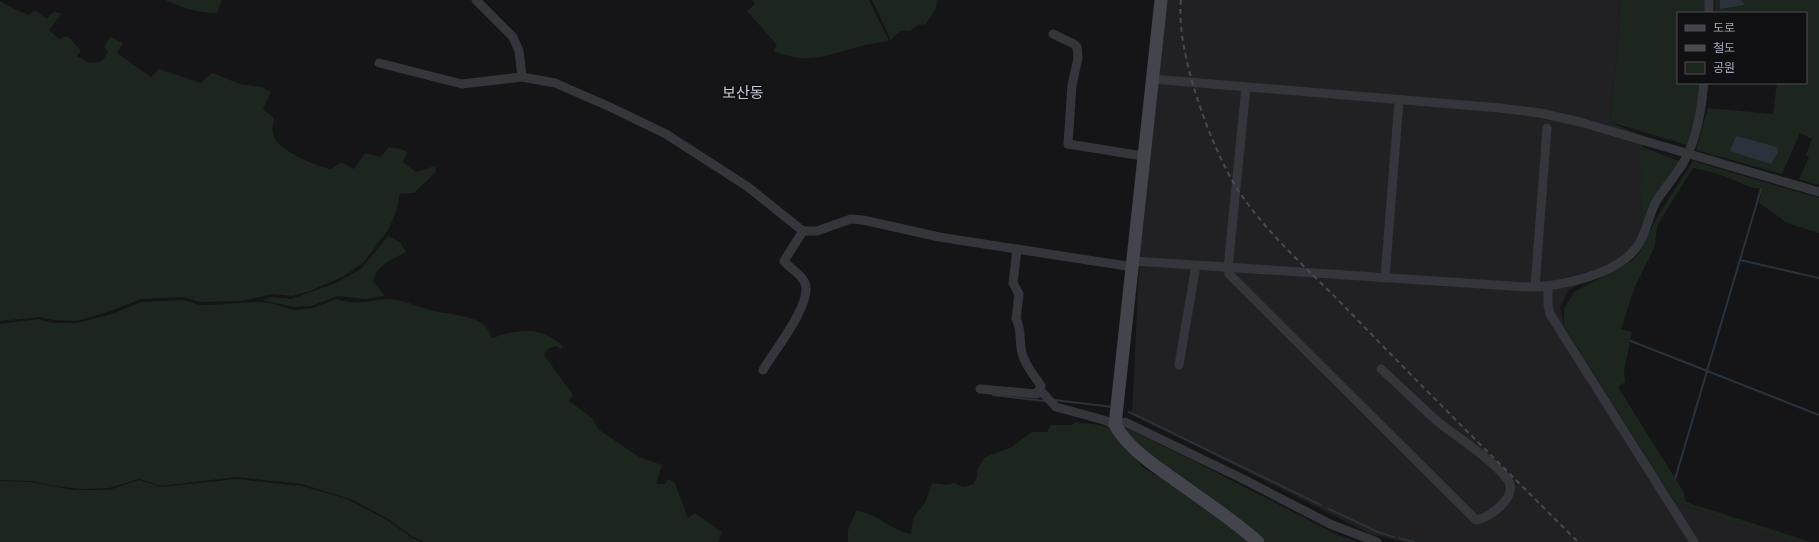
<svg xmlns="http://www.w3.org/2000/svg" width="1819" height="542" viewBox="0 0 1819 542" font-family="'Open Sans','Noto Sans KR',sans-serif">
  <rect width="100%" height="100%" fill="#151517"/>
  <!-- built -->
  <path fill="#212124" d="M1165 0H1620L1618 40 1610 122 1643 136 1641 240 1639 248 1569 290 1560 307 1564 326 1675 502 1791 542H1403L1370 534 1132 413 1140 250Z"/>
  <!-- green -->
  <path fill="#1c251e" d="M165 0H222L217 13C198 13 182 8 165 0Z
    M752 0H869L889 41C878 43 868 44 858 47 823 56 809 65 773 51L777 45 747 11 755 4Z
    M872 0H937L936 8 926 24 918 25 910 31C901 29 897 33 891 40Z
    M1620 0H1706V13H1678V83H1701L1695 121 1687 145 1610 122 1618 40Z
    M1715 0H1720V9L1745 5 1741 0H1819V185L1799 179 1809 157 1806 155 1812 139 1800 133 1782 174 1696 150 1708 108 1773 114 1777 83H1806V13H1715Z
    M0 1 14 9 29 15 35 10 47 19 54 11 61 14 49 30 59 39 68 36 81 51 77 56 90 63 102 61 108 52 104 47 110 37 123 43 117 53 151 77 159 69 201 83 212 73 240 84 262 87 271 92 263 109 274 118C273 124 271 133 275 139 284 153 316 166 331 169L341 162 354 169 365 153 381 157 389 147 401 149 407 152 403 162 416 172 435 166 436 172 414 193 400 194 396 212 388 230 364 262 344 276 310 291 292 296 273 294 241 301 200 302 184 297 141 299 111 311 77 321 53 320 39 317 0 321Z
    M1642 147 1680 161 1641 240Z
    M1693 161 1819 198V233C1811 230 1790 225 1785 222 1777 215 1768 209 1759 203L1762 189 1753 188 1719 174 1693 168 1657 226 1655 246 1634 289 1621 329 1632 332 1624 371 1625 382 1618 387 1683 491 1686 502 1811 542H1791L1675 502 1564 326V309L1574 292 1630 262 1639 254 1657 217Z
    M388 236 400 242 406 252C391 260 378 264 373 281L385 296 365 299 338 296 311 306 294 307 262 300 272 297 291 299 336 283 362 268Z
    M337 299C356 306 371 300 389 299 404 299 419 308 434 311 449 314 468 315 482 323 487 327 489 332 492 338 520 329 539 325 563 346L561 349 556 346 549 348 544 355 573 395 569 401 592 418 598 429 639 457 662 465 656 484H665L668 479 675 483 688 518 695 513 722 532 718 542H425L413 537 388 519 355 501 302 484 236 477 162 486 139 479 109 488 83 489 53 486 31 481 0 480V324L39 319 52 323H77L112 314 141 302 183 300 200 305H209L258 302 271 303 294 310 312 308Z
    M1075 422 1100 425 1109 428 1144 468 1172 485 1251 542H848V530L856 511C876 512 891 531 911 534L913 518 925 503 932 483 947 485 954 483 963 487 973 484 977 477V470L985 457 1010 448 1032 432H1047L1051 425H1072Z
    M1124 427 1192 460 1338 535 1357 542H1266L1241 521 1138 446Z
    M236 479 302 486 347 499 387 520 412 538 421 542H0V481L30 482 72 490H109L139 480 162 487Z"/>
  <!-- water -->
  <path fill="#2a323c" d="M1720 0H1741L1745 5 1720 9Z
    M1736 136 1777 147 1778 152 1771 164 1730 151Z"/>
  <g fill="none" stroke-linecap="round" stroke-linejoin="round">
    <!-- stream -->
    <path stroke="#2a323c" stroke-width="2" d="M1740 260 1819 278
      M1631 341 1819 415
      M993 395 1045 401
      M1054 400 1113 407
      M1129 412 1321 505
      M1675 479 1761 189
      M1329 509 1378 532 1394 537
      M1399 538 1414 542"/>
    <!-- street -->
    <path stroke="#35363c" stroke-width="9" d="M476 0 513 37 519 51 522 77
      M1709 13V0
      M1053 34 1074 44 1077 47 1078 58 1072 85 1068 144 1143 156
      M379 63 462 84 522 77 555 83 610 107 666 134 748 187 803 231H817L851 219 863 220 939 237 1133 267
      M1152 79 1500 108 1540 113 1580 122 1819 192
      M1246 87 1228 268 1229 274 1472 516 1476 520C1490 518 1519 496 1508 480 1492 459 1458 438 1437 421 1418 404 1400 386 1381 369
      M1134 261 1527 287C1559 287 1616 275 1636 248 1647 234 1648 215 1657 200 1665 188 1674 177 1682 165 1697 140 1701 111 1704 83
      M1385 278 1399 100
      M1548 286V305L1550 314 1694 542
      M1535 287 1547 128
      M1179 365 1196 265
      M763 370C774 351 813 303 805 283 801 273 790 269 784 261L803 231
      M980 389 1037 394 1041 386C1035 376 1025 366 1022 353 1019 343 1022 328 1016 319L1019 294 1013 283 1017 249
      M1040 390 1056 407 1104 420 1115 425 1125 422 1241 478 1330 524 1377 542"/>
    <!-- secondary -->
    <path stroke="#43444c" stroke-width="13" d="M1161 0 1115 425C1129 449 1153 464 1175 480 1203 500 1232 519 1258 542"/>
    <!-- rail -->
    <path stroke="#484951" stroke-width="2" stroke-dasharray="5 4" stroke-linecap="butt" d="M1181 0C1175 50 1211 148 1238 190 1267 234 1309 270 1346 308 1422 387 1500 464 1578 542"/>
  </g>
  <g text-anchor="middle" stroke-width="3.5" stroke-linejoin="round" paint-order="stroke">
    <!-- quarter labels -->
    <g font-size="15" fill="#c7c9d4" stroke="#101012">
      <text x="743" y="98">보산동</text>
    </g>
  </g>
  <!-- legend -->
  <rect x="1677" y="12" width="130" height="72" fill="#101012" stroke="#4c4d54"/>
  <rect x="1685" y="25" width="20" height="6" fill="#43444c" stroke="#4c4d54"/>
  <text x="1713" y="32" font-size="12" fill="#a5a9b8">도로</text>
  <rect x="1685" y="45" width="20" height="6" fill="#484951" stroke="#4c4d54"/>
  <text x="1713" y="52" font-size="12" fill="#a5a9b8">철도</text>
  <rect x="1685" y="62" width="20" height="12" fill="#1c251e" stroke="#4c4d54"/>
  <text x="1713" y="72" font-size="12" fill="#a5a9b8">공원</text>
</svg>
